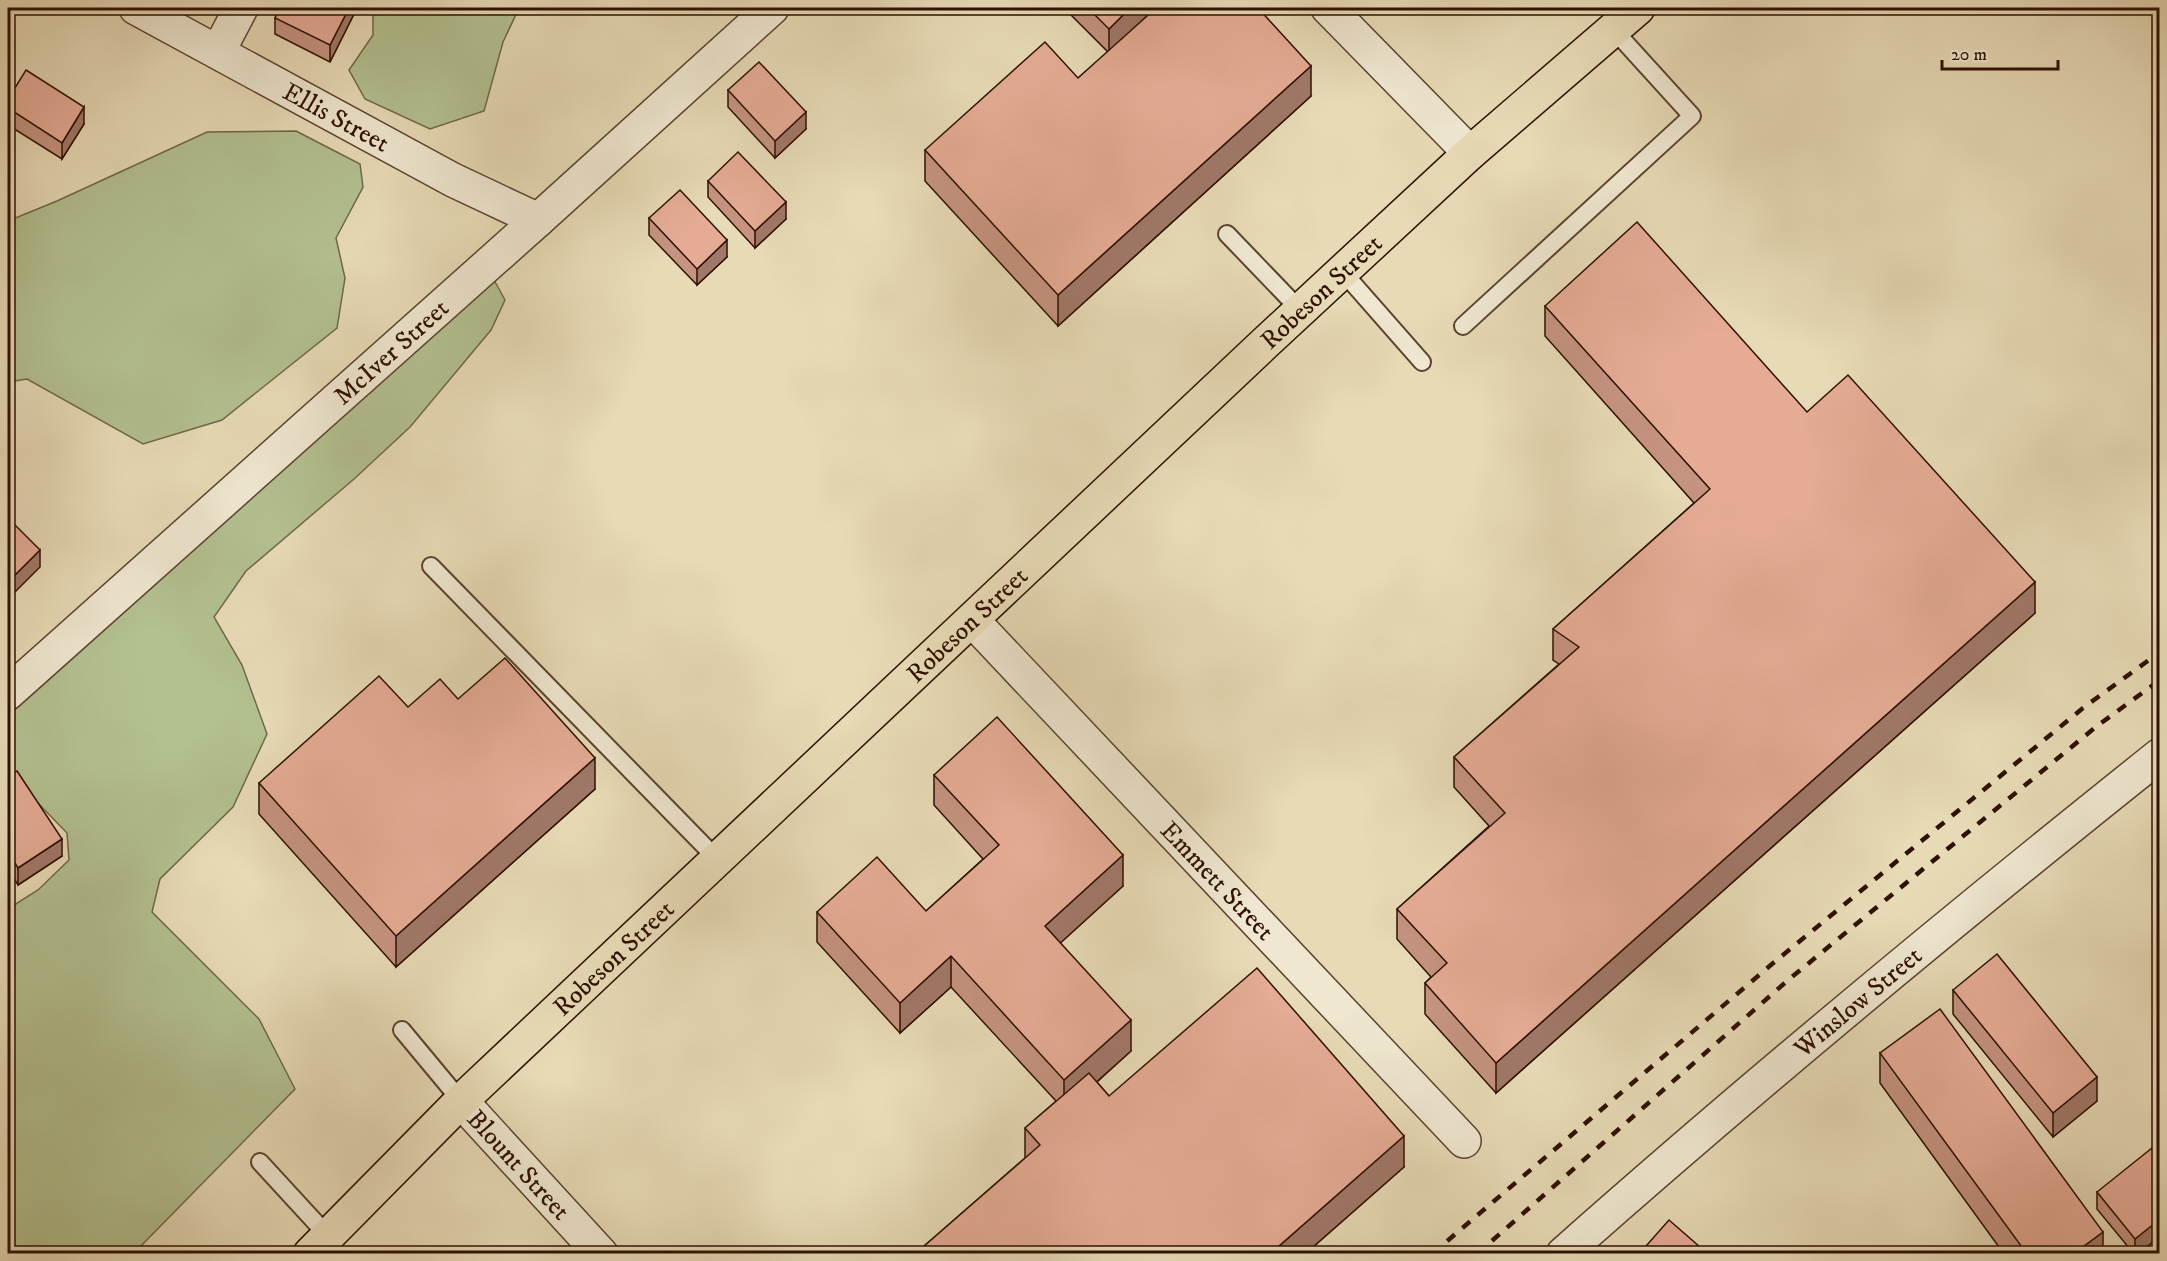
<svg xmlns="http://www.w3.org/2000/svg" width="2167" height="1261" viewBox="0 0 2167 1261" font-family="'IM FELL DW Pica',serif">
  <rect width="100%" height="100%" fill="#e7dab6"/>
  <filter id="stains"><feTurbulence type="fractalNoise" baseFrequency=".00333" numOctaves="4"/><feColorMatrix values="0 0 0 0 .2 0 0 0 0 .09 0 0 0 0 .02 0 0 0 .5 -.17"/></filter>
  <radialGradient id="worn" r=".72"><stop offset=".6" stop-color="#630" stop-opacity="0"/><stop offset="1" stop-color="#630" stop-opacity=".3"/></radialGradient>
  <!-- green -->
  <path fill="#b3c090" stroke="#706848" stroke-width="1.5" d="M373 8H519L503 42 484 111 430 129 365 99 349 70 373 35Z
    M296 131 360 164 363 187 336 238 345 278 337 328 222 420 143 444 27 379 8 382V221L57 201 207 132Z
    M494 280 505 300 491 330 410 427 354 479 246 571 214 617 242 665 267 734 233 807 160 879 152 912 259 1019 295 1089 134 1253H8V909L38 890 69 860 67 833 8 772V716L481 283Z"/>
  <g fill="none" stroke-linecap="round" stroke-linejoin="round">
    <!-- service casing -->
    <g stroke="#5c422e" stroke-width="20">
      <path id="service" d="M1227 234 1300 310
        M1342 271 1422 362
        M1463 326 1692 116 1613 29
        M431 566 718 860
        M402 1030 461 1101
        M260 1162 328 1236"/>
    </g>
    <!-- minor casing -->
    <g stroke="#5c422e" stroke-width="36">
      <g id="minor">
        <path id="s1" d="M136 8 453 180 538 220"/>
        <path d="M1328 8 1470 153"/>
        <path d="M218 52 241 8"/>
        <path id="s2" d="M972 620 1464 1141"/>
        <path id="s3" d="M8 693 538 220 772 8"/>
      </g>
    </g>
    <!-- tertiary casing -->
    <g stroke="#5c422e" stroke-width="36">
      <g id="tertiary">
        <path id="s4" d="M461 1101 601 1254"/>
        <path id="s5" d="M1563 1254C1757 1082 1957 917 2160 755"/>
      </g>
    </g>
    <!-- primary casing -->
    <g stroke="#2e1000" stroke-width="36">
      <g id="primary">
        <path id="s6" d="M310 1254 461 1101 1264 344 1470 153 1638 8"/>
      </g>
    </g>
    <!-- service -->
    <use href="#service" stroke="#efe7d0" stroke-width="16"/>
    <!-- minor -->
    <use href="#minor" stroke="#efe7d0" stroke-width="33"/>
    <!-- tertiary -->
    <use href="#tertiary" stroke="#efe7d0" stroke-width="33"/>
    <!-- primary -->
    <use href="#primary" stroke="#e7dab6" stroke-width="33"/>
    <!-- rail -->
    <path stroke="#2e1000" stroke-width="4.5" stroke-dasharray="10 10" stroke-linecap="butt" d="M1432 1254 1772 964 2083 708 2160 652
      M1477 1254 1787 981 2097 726 2160 680"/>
  </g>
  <!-- wall -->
  <path fill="#c59380" stroke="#2e1000" stroke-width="1.5" d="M357 8 330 62 275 34V18Z
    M1064 8H1155L1132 30 1311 96 1058 326 925 181V150L1078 78 1108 52Z
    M728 90 806 129 775 158 728 107Z
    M8 99 84 124 62 159 8 125Z
    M708 181 786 219 755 248 708 197Z
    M649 218 727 257 697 285 649 235Z
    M1545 306 1807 412 2035 613 1496 1093 1425 1014V983L1431 977 1397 939V909L1489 826 1454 787V757L1559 664 1553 660V629L1694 503 1545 336Z
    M458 699 595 789 396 967 259 814V783L408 707Z
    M934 775 1123 886 1060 943 1131 1051 1097 1082 1109 1096 1404 1167 1305 1254H915L1025 1158V1128L1056 1101 951 987 900 1033 817 942V912L926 911 983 859 934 805Z
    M8 777 62 856 18 885 12 875V899L8 869Z
    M1953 990 2097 1101 2053 1137 1953 1014Z
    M1880 1053 2103 1254H2004L1880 1083Z
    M2097 1192 2160 1236 2138 1254H2134L2097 1209Z"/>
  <!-- shaded-wall -->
  <path fill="#a07868" stroke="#2e1000" stroke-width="1.5" d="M349 8H357L330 62V45Z
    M1130 8H1155L1109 53V29Z
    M1311 66V96L1058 326V295Z
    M84 107V124L62 159V143Z
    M806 112V129L775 158V141Z
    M786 202V219L755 248V231Z
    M727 240V257L697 285V269Z
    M40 550V567L8 599V582Z
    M2035 582V613L1496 1093V1063Z
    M595 758V789L396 967V936Z
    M62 839V856L18 885V868Z
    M1123 855V886L1045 957V926Z
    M12 875V899L8 902V878Z
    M951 956V987L900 1033V1003Z
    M1131 1020V1051L1064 1111V1080Z
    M2097 1077V1101L2053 1137V1113Z
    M1404 1136V1167L1305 1254H1270Z
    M2160 1219V1236L2138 1254H2135V1239Z
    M2103 1232V1254H2073Z"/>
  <!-- building -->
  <path fill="#e5ab95" stroke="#2e1000" stroke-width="1.5" d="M280 8H349L330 45 275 18Z
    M1088 8H1130L1109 29Z
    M1156 8H1258L1311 66 1058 295 925 150 1045 42 1078 78Z
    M759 62 806 112 775 141 728 90Z
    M26 70 84 107 62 143 8 108V99Z
    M738 152 786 202 755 231 708 181Z
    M680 190 727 240 697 269 649 218Z
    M1637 222 1807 412 1848 375 2035 582 1496 1063 1425 983 1447 963 1397 909 1505 813 1454 757 1579 647 1553 629 1710 489 1545 306Z
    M8 518 40 550 8 582Z
    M505 658 595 758 396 936 259 783 379 676 408 707 440 679 458 699Z
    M997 717 1123 855 1045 926 1131 1020 1064 1080 951 956 900 1003 817 912 877 857 926 911 999 845 934 775Z
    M17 771 62 839 18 868 8 852V777Z
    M8 869 12 875 8 878Z
    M1997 954 2097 1077 2053 1113 1953 990Z
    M1257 968 1404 1136 1270 1254H915L1040 1145 1025 1128 1089 1073 1109 1096Z
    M1940 1009 2103 1232 2073 1254H2027L1880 1053Z
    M2152 1148 2160 1158V1219L2135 1239 2097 1192Z
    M1669 1220 1708 1254H1639Z"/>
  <g text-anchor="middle" stroke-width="4.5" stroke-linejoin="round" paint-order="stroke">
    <!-- street labels -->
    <g font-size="26" fill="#2e1000" stroke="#efe7d0">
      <text dy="9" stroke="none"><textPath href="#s1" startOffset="228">Ellis Street</textPath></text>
      <text dy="9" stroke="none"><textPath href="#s6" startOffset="1396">Robeson Street</textPath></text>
      <text dy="9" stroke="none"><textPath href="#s3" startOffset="513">McIver Street</textPath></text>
      <text dy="9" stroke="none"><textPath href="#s6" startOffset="910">Robeson Street</textPath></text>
      <text dy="9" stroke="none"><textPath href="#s2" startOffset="358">Emmett Street</textPath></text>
      <text dy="9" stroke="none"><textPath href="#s6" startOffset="424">Robeson Street</textPath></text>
      <text dy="9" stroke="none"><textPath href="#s5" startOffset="388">Winslow Street</textPath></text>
      <text dy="9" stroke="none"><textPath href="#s4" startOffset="86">Blount Street</textPath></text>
    </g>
  </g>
  <!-- margin -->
  <rect width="2167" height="1261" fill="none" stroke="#e7dab6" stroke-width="30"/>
  <rect x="9" y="9" width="2149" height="1243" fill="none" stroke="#2e1000" stroke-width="3"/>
  <rect x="15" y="15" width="2137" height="1231" fill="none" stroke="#2e1000" stroke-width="1.5"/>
  <!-- scale -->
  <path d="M1942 60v9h116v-9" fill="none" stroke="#2e1000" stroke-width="3"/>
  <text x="1951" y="60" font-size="18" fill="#2e1000" stroke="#efe7d0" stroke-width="4.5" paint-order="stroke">20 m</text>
  <rect width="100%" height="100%" filter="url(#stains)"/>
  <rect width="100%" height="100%" fill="url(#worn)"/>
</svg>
